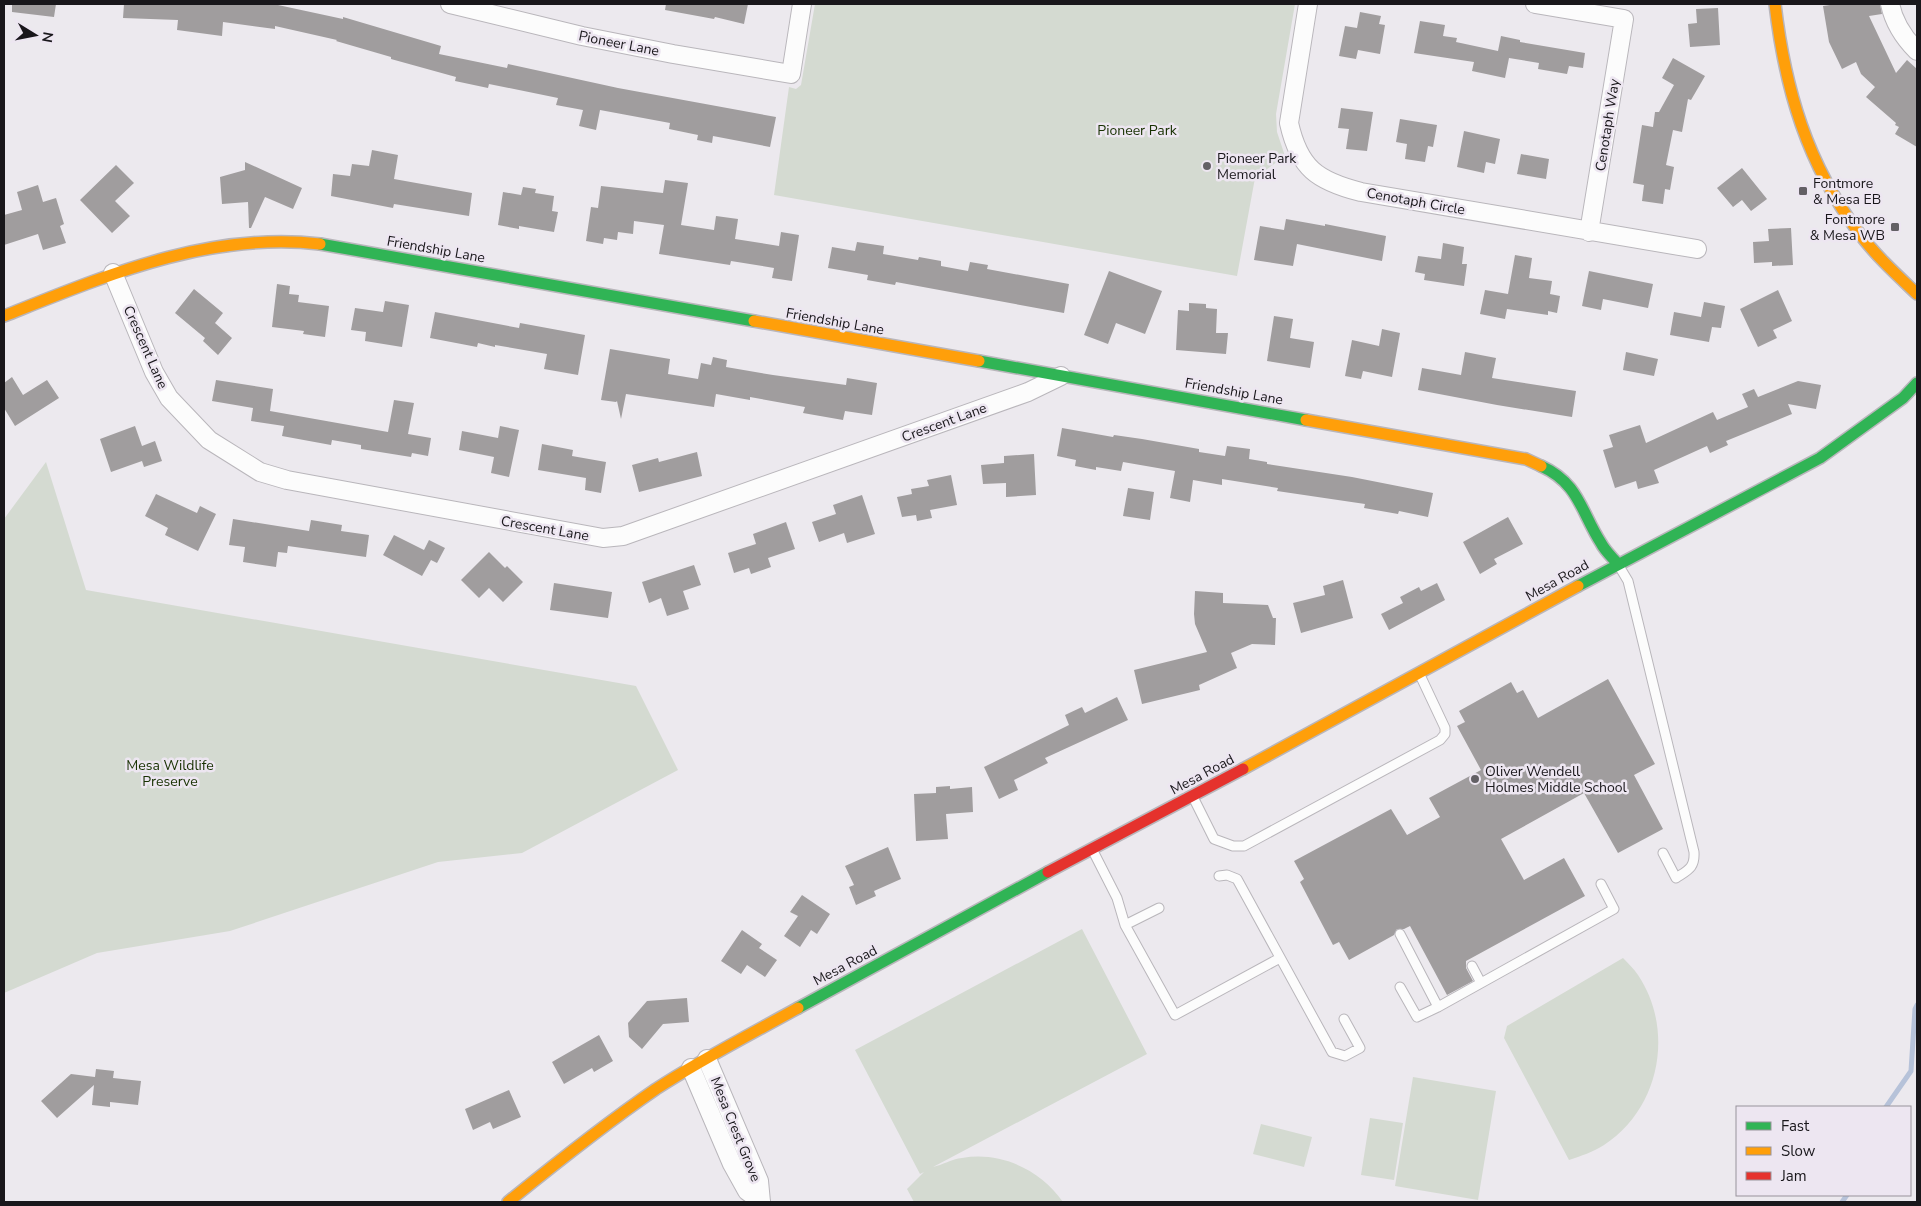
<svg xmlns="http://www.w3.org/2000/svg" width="1921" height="1206" viewBox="0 0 1921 1206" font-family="'Nunito Sans',sans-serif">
  <rect width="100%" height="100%" fill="#ece9ee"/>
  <!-- green -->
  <path fill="#d4dad1" d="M815 4H1295L1276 114 1277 132 1285 156 1255 178 1237 276 774 195 789 87 796 89 801 85Z
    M46 462 86 590 636 686 678 770 522 853 438 862 230 931 97 953 4 993V519Z
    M1082 929 1147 1054 933 1167C942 1165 952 1159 962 1158 1001 1151 1041 1170 1063 1202H914L907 1189 924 1172 920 1174 855 1050Z
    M1623 958C1628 963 1634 969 1638 975 1675 1030 1660 1109 1604 1145 1593 1152 1581 1156 1569 1160L1504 1038 1507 1026Z
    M1413 1077 1496 1091 1478 1200 1395 1186Z
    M1370 1118 1403 1123 1394 1180 1361 1175Z
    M1261 1124 1312 1137 1304 1167 1253 1154Z"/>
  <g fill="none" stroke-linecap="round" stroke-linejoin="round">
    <!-- stream -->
    <path stroke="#b6c2d9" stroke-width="5" d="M1886 1107 1911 1071 1915 1009 1917 1005
      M1842 1202 1847 1195"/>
  </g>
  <!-- building -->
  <path fill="#a09d9e" d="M12 4H56L54 17 12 12Z
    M124 4H278V5L343 19V17L441 46 439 54 507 68 508 64 618 88 776 117 770 147 713 136 712 143 697 140 698 135 669 129 670 123 600 110 596 130 579 126 583 110 556 105 558 98 489 84 488 88 455 81 456 77 391 59V57L336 41 337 40 275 26V29L223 22 222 36 177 30 178 20 123 18Z
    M666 4H748L744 24 715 17 714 19 665 10Z
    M1837 4H1880L1882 14 1869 16 1896 73 1907 60 1917 69V147L1895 134 1899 127 1895 125 1896 123 1866 97 1875 87 1861 74 1856 62 1842 69 1829 42 1823 6Z
    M1718 8 1720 45 1690 47 1688 24 1697 23 1696 9Z
    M1360 12 1381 16 1379 24 1385 25 1380 54 1358 50 1356 59 1339 56 1345 26 1357 28Z
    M1420 21 1445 25 1443 36 1457 38 1456 42 1498 51 1501 36 1520 40V42L1585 53 1583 68 1569 66 1567 74 1538 69 1539 63 1509 58 1505 78 1472 71 1474 62 1414 53Z
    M1673 58 1705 76 1691 100 1688 99 1682 132 1673 130 1666 165 1674 167 1670 190 1665 189 1663 204 1642 201 1644 185 1633 183 1642 125 1653 127 1655 112H1659L1674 85 1662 78Z
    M1341 108 1373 112 1367 151 1346 149 1349 129 1338 128Z
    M1400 119 1437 125 1433 147 1428 146 1425 162 1405 159 1407 144 1396 142Z
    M1464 131 1500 139 1495 164 1486 162 1484 173 1457 167Z
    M372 150 398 155 394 179 472 193 469 216 394 204 393 208 331 196 333 174 350 176 352 164 369 166Z
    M1521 154 1549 159 1546 179 1517 174Z
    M245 162 302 188 293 209 265 197 251 228H249L248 202 222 204 220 177 245 170Z
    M116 165 134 183 115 201 130 216 112 233 80 200Z
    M1742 168 1767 199 1751 211 1742 200 1733 207 1717 188Z
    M665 180 688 183 681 225 714 230 716 216 738 219 735 239 779 246 781 232 799 235 792 281 772 278 774 268 731 261 730 265 659 254 664 225 634 221 633 234 618 232 617 240 604 238 603 244 586 241 591 207 598 208 601 186 663 193Z
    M38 185 43 202 56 198 64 224 60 226 66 243 43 250 38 234 4 245V215L22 210 17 192Z
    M523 187 536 189 535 193 554 196 552 211 558 212 554 232 519 226V229L498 225 503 192 521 195Z
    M1286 219 1325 226V224L1386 236 1382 261 1297 244 1293 266 1254 260 1260 226 1284 230Z
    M1791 228 1793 265 1772 266V262L1754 263 1753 242 1769 241 1768 229Z
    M857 242 884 246 883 254 918 260 919 257 941 261V266L968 271 970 262 988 265 987 269 1069 284 1064 313 896 282 895 285 867 280 868 275 828 268 832 247 855 251Z
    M1443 243 1464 247 1462 264H1467L1464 286 1424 280 1425 274 1415 272 1418 256 1441 259Z
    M1515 255 1532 258 1529 278 1552 281 1550 294 1560 296 1557 313 1548 311V315L1507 309 1505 319 1480 314 1485 290 1508 294Z
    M1109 271 1162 291 1145 334 1116 323 1108 344 1084 335Z
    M1589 271 1653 284 1648 308 1603 299 1601 310 1582 306Z
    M277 284 290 286 289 294 299 295 298 302 329 306 325 337 303 334 304 331 272 327Z
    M194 289 223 313 215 323 232 338 218 355 203 341 205 338 175 313Z
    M1778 290 1792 321 1773 330 1777 338 1758 347 1740 309Z
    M385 301 409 305 402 347 365 341 366 332 351 330 355 308 383 312Z
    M1704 302 1725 306 1721 328 1712 327 1709 342 1670 335 1674 312 1701 317Z
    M1189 303 1206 304V308L1217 309 1216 333H1228L1226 354 1176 350 1178 310 1189 311Z
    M435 312 519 328 520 323 585 335 578 375 544 369 547 354 495 345V347L478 343 477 347 430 338Z
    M1274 316 1293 319 1290 338 1314 342 1310 368 1267 361Z
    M1382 329 1400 333 1392 377 1363 371 1361 379 1345 376 1352 340 1379 346Z
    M610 349 670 359 668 374 698 379 701 363 711 365 713 357 727 360 726 367 773 375 846 385 847 378 877 383 872 415 845 411 843 420 803 413 805 407 750 397V400L716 394 714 407 626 394 621 419 617 401 616 402 601 400Z
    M1465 352 1496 358 1492 378 1576 391 1572 417 1497 405 1418 390 1422 368 1461 375Z
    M1626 352 1658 359 1654 376 1623 370Z
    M12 377 23 395 47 380 59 398 15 426 4 408V383Z
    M216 380 273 389 270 411 388 432 394 400 414 403 408 434 431 438 428 456 412 453 411 457 361 449V445L332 440 331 445 282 436 284 426 251 421 253 408 212 401Z
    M1798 381 1821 385 1816 409 1788 404 1792 414 1726 441 1728 445 1710 453 1707 446 1654 470 1659 483 1638 489 1636 481 1615 488 1603 450 1613 447 1609 435 1640 425 1646 443 1713 412 1717 420 1748 407 1742 394 1754 389 1758 397Z
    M135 426 142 446 155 441 162 461 144 467 142 461 111 472 100 439Z
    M500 426 519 430 509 477 491 473 494 457 459 450 462 431 498 438Z
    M1062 428 1113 437 1114 435 1142 439 1199 449V452L1225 456 1227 446 1250 449 1249 459 1267 462V464L1352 477 1433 493 1428 517 1399 511 1398 514 1364 508 1365 504 1277 491 1278 488 1222 479V485L1193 480 1190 502 1170 498 1175 471 1123 462 1121 471 1096 467V470L1075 466 1076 460 1057 456Z
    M542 444 573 450 572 456 606 462 601 493 585 490 586 478 538 470Z
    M697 452 702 476 639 492 632 465 658 458 659 462Z
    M1034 454 1036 495 1006 497V483L983 484 981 465 1004 463V456Z
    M951 475 957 505 930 510 932 518 917 521 916 515 902 517 897 497 912 494 911 489 929 486 927 480Z
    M1128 488 1154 492 1150 520 1123 516Z
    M156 494 197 513 200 506 216 514 198 551 165 535 168 528 145 516Z
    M862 495 875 534 847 543 844 533 819 542 812 522 836 514 833 505Z
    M1508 517 1523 544 1494 559 1497 564 1480 574 1463 542Z
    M233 519 309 531 311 520 342 525 341 531 369 535 366 557 288 546 287 553 278 552 276 567 243 562 245 547 229 545Z
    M786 522 795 549 768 558 771 567 751 574 749 568 734 573 728 553 756 544 753 534Z
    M394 535 424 550 429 540 445 548 437 563 431 560 422 576 383 555Z
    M489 552 505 568 507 566 523 582 503 602 489 588 479 598 461 580Z
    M694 565 701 585 683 591 689 609 667 616 661 598 649 603 642 582Z
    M1343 580 1353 618 1301 633 1293 603 1325 595 1323 586Z
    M554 583 612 592 608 618 550 610Z
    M1437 583 1445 600 1389 630 1381 614 1403 603 1400 597 1419 587 1421 591Z
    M1195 591 1223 593V603L1268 605 1273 618H1276L1275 645 1252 644 1231 653 1237 668 1199 685 1200 690 1142 704 1134 670 1207 652 1195 624 1194 614Z
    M1608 679 1655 764 1634 775 1663 829 1618 853 1584 793 1501 839 1524 880 1564 858 1585 896 1466 961V968L1473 981 1447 995 1410 926 1404 929H1397L1394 935 1349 960 1339 942 1333 945 1300 882 1304 879 1294 861 1391 809 1407 835 1440 817 1429 798 1481 770 1457 726 1465 722 1459 711 1511 682 1517 693 1523 690 1538 718Z
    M1117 697 1128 720 1045 758 1048 763 1014 780 1018 790 999 799 984 767 1069 725 1065 715 1082 707 1085 713Z
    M950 786V789L972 787 973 812 946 814 948 839 916 841 914 794 936 793V787Z
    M888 847 901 879 874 891 876 896 856 905 849 887 854 885 845 866Z
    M802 895 830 914 817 934 811 930 800 947 784 936 798 916 790 912Z
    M742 930 762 944 759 948 777 960 765 977 747 965 741 974 721 961Z
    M687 998 689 1022 663 1024 642 1049 629 1037 628 1023 647 1001Z
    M599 1035 613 1061 594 1072 592 1068 564 1084 552 1062Z
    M96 1069 114 1071 113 1078 141 1081 138 1105 110 1102V1107L92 1105 94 1085 57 1118 41 1101 71 1074 95 1077Z
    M509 1090 521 1117 493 1129 490 1122 473 1130 465 1109Z"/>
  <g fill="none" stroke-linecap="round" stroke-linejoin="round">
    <!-- lane casing -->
    <g stroke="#b9b6bb" stroke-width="11">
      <path id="lane" d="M1619 566 1628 581 1694 852C1695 868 1688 870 1676 878L1663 853
        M1193 797 1214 839 1233 846H1244L1440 740 1445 734V728L1420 675
        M1092 849 1117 898 1125 925 1175 1015 1280 958
        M1219 876 1227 875 1237 879 1332 1052 1345 1056 1360 1048 1344 1019
        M1125 925 1159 908
        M1400 934 1438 1007
        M1472 966 1481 983
        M1400 987 1417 1017 1438 1007 1614 909 1601 884"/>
    </g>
    <!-- street casing -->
    <g stroke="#b9b6bb" stroke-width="20">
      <path id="street" d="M450 4 582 36 673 54 791 74 802 4
        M1308 4 1289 123C1299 168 1317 181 1361 192L1697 249
        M1535 4 1624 19 1589 232
        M1890 4C1894 23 1903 37 1917 51
        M113 273 154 372 169 398 209 440 260 472 287 480 603 538 623 536 1028 392 1061 376
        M707 1059 759 1181 761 1202
        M691 1068 732 1164 747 1191 761 1201"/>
    </g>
    <!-- fast casing -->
    <g stroke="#b9b6bb" stroke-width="14">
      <path id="fast" d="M320 244 754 321
        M979 361 1306 420
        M1541 466C1579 483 1581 512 1601 543 1605 551 1612 557 1618 564
        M1578 586 1820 458 1903 398 1917 383
        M798 1008 1048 872"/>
    </g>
    <!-- slow casing -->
    <g stroke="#b9b6bb" stroke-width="14">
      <path id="slow" d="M1775 4C1785 89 1807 164 1859 233 1876 256 1897 275 1917 294
        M4 316C105 276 209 231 320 244
        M754 321 979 361
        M1306 420 1526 459 1541 466
        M1243 769 1578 586
        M508 1202C556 1163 605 1124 656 1089 702 1059 751 1034 798 1008"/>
    </g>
    <!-- jam casing -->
    <g stroke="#b9b6bb" stroke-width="14">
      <path id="jam" d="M1048 872 1243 769"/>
    </g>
    <!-- lane -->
    <use href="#lane" stroke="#fcfcfc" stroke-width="9"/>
    <!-- street -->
    <use href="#street" stroke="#fcfcfc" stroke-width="18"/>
    <!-- fast -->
    <use href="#fast" stroke="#30b455" stroke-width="11"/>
    <!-- slow -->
    <use href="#slow" stroke="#ff9f0a" stroke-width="11"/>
    <!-- jam -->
    <use href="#jam" stroke="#e5322d" stroke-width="11"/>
  </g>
  <!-- markers -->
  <g fill="#636065" stroke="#ede6f1" stroke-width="2">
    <circle cx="1207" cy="166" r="5"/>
    <rect x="1798" y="186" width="10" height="10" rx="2.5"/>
    <rect x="1890" y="222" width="10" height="10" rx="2.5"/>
    <circle cx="1475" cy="779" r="5"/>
  </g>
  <g text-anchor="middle" stroke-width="5" stroke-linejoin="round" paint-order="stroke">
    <!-- street labels -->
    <g font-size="14" fill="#19171b" stroke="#ede6f1">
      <text transform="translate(619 43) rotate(11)" y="5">Pioneer Lane</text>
      <text transform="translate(1607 125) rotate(-81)" y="5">Cenotaph Way</text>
      <text transform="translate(1416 201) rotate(10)" y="5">Cenotaph Circle</text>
      <text transform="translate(436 249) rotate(10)" y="5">Friendship Lane</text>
      <text transform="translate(835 321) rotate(10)" y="5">Friendship Lane</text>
      <text transform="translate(146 347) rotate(66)" y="5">Crescent Lane</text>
      <text transform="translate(1234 391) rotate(10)" y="5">Friendship Lane</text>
      <text transform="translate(944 422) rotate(-20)" y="5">Crescent Lane</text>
      <text transform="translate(545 528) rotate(10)" y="5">Crescent Lane</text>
      <text transform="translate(1557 580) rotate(-29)" y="5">Mesa Road</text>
      <text transform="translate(1202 774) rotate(-28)" y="5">Mesa Road</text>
      <text transform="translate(845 965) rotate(-28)" y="5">Mesa Road</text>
      <text transform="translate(736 1129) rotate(68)" y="5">Mesa Crest Grove</text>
    </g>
    <!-- park labels -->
    <g font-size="14" fill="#183102" stroke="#ede6f1">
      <text x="1137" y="135">Pioneer Park</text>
      <text x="170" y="770">Mesa Wildlife<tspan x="170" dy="16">Preserve</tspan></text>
    </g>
    <!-- poi labels -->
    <g font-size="14" fill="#19171b" stroke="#ede6f1" text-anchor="start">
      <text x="1217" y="163">Pioneer Park<tspan x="1217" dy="16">Memorial</tspan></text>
      <text x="1813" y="188">Fontmore<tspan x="1813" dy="16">&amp; Mesa EB</tspan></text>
      <text x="1885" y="224" text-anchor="end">Fontmore<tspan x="1885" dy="16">&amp; Mesa WB</tspan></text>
      <text x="1485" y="776">Oliver Wendell<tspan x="1485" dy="16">Holmes Middle School</tspan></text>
    </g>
  </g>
  <!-- border -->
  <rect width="1921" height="1206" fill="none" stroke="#19171b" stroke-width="10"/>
  <!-- legend -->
  <rect x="1736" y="1106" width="175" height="90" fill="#ede6f1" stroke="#98939b"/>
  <rect x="1746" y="1122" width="25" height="8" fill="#30b455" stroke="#98939b"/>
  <text x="1781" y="1131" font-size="15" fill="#19171b">Fast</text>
  <rect x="1746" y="1147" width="25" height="8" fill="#ff9f0a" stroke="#98939b"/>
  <text x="1781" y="1156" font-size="15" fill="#19171b">Slow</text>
  <rect x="1746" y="1172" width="25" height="8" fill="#e5322d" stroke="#98939b"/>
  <text x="1781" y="1181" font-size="15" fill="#19171b">Jam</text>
  <!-- north arrow -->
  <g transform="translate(35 35) rotate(100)" stroke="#ede6f1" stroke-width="4" paint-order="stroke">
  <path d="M0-4L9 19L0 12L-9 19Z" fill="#19171b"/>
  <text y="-8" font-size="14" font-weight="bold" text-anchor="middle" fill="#19171b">N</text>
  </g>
</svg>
